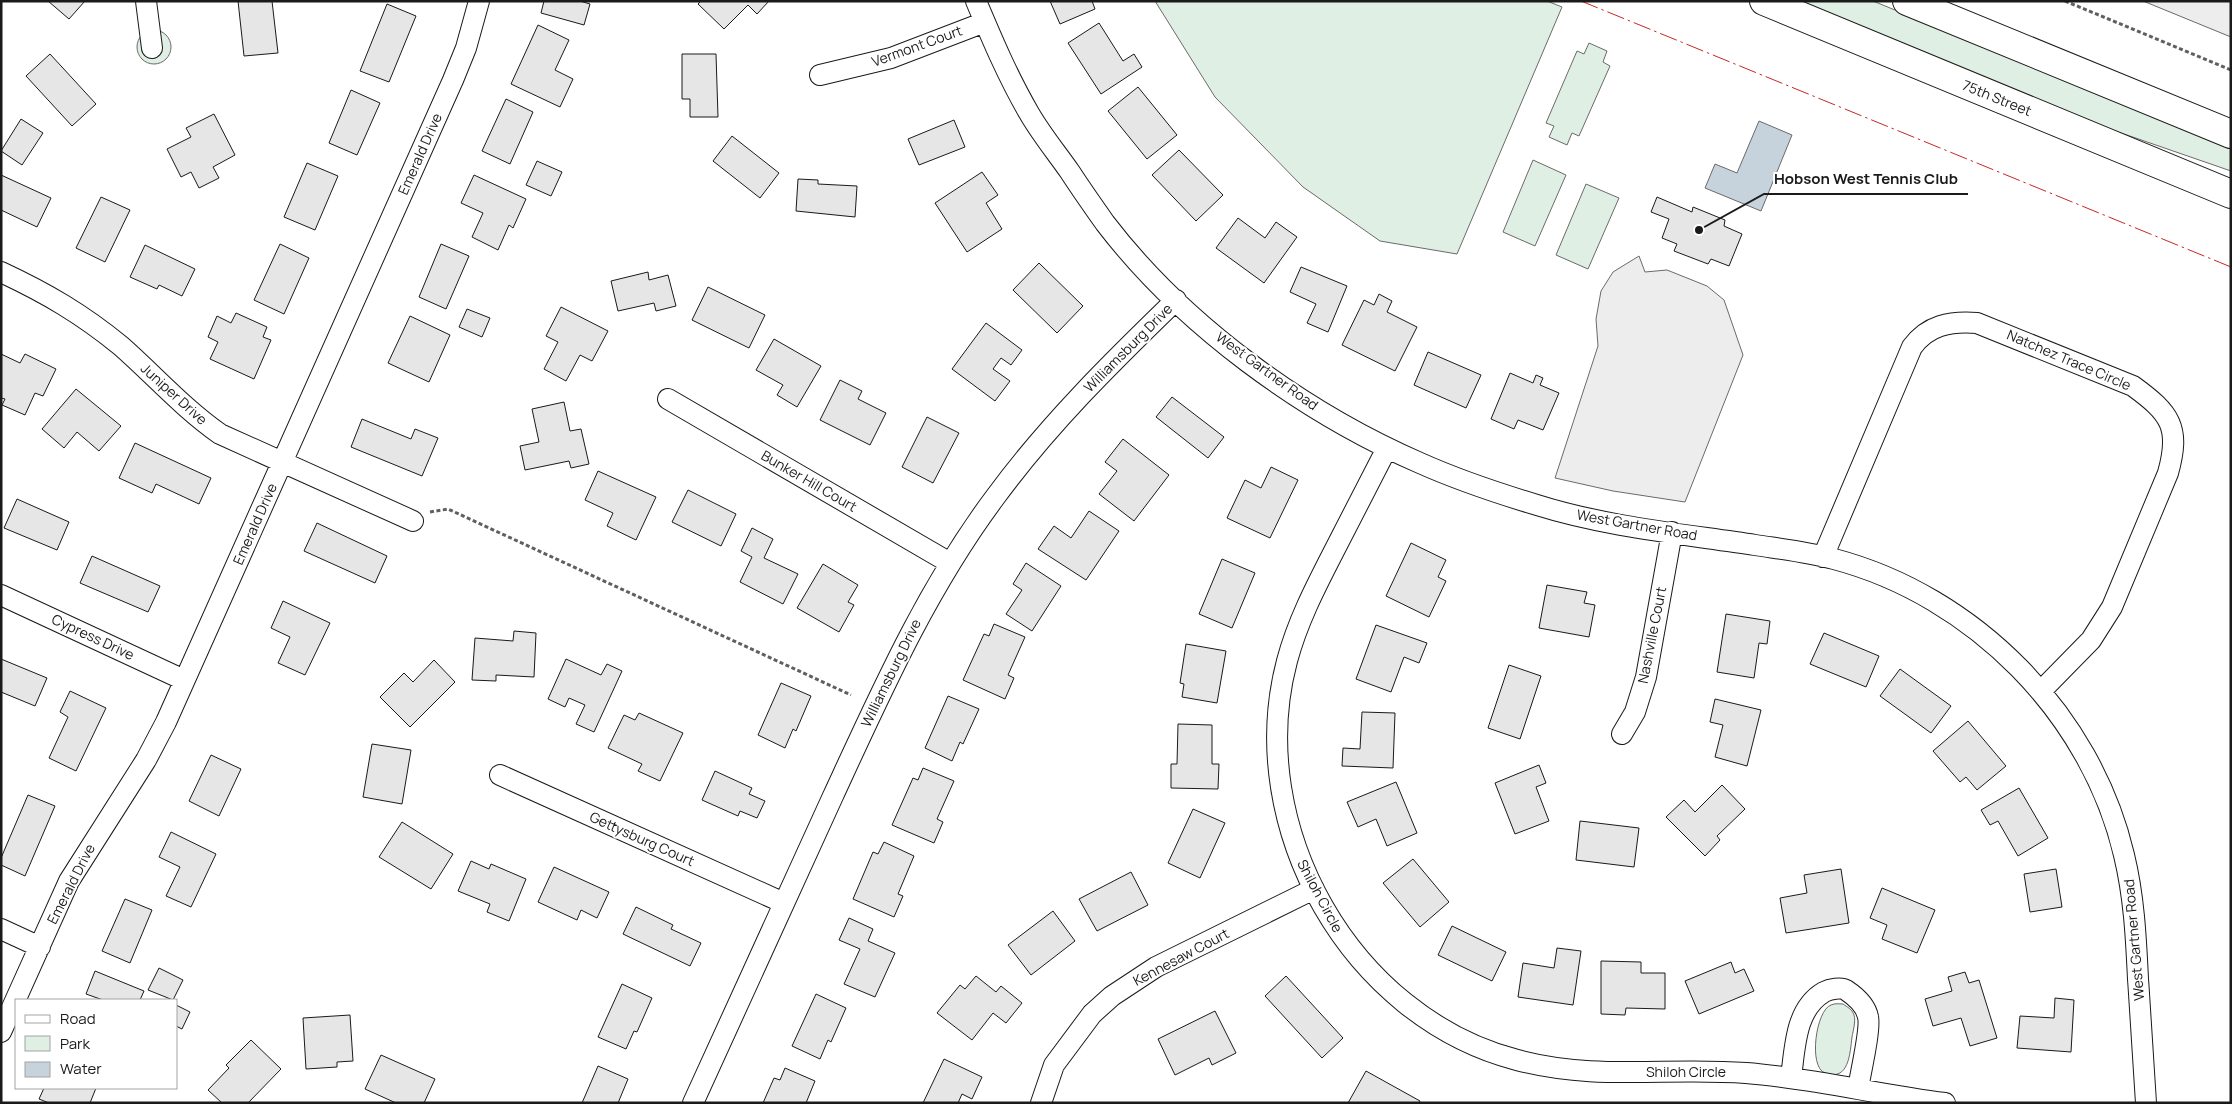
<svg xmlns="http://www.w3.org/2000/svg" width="2232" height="1104" viewBox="0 0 2232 1104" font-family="Manrope,sans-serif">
  <rect width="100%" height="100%" fill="#fff"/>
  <!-- green -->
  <path fill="#e0efe3" stroke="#6a6a6a" d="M1155 1H1547L1562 7 1457 254 1380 241 1303 187 1215 97Z
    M1797 1H1873L2231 148V171L2098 125Z
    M137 47a17 17 0 1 1 34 0a17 17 0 1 1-34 0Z
    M1589 43 1607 51 1603 62 1610 66 1579 136 1572 133 1567 145 1549 137 1554 126 1546 123 1577 51 1584 54Z
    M1533 160 1566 175 1535 246 1503 232Z
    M1586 184 1619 198 1588 269 1556 255Z
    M1843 1004C1847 1007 1852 1009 1854 1015 1856 1021 1853 1031 1852 1037 1850 1053 1849 1082 1825 1073 1808 1067 1816 1010 1831 1005 1835 1003 1839 1004 1843 1004Z"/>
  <!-- parking -->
  <path fill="#ededed" stroke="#6a6a6a" d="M2143 1H2231V37Z
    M1639 256 1645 272 1667 270 1707 286 1724 300 1743 355 1685 502 1613 491 1555 478 1598 346 1596 319 1601 291 1613 272Z"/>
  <!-- water -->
  <path fill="#c6d2dc" stroke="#6a6a6a" d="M1759 121 1792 135 1761 211 1705 188 1715 164 1737 173Z"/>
  <!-- building -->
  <path fill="#e6e6e6" stroke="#1a1a1a" d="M48 1H85L69 19Z
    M238 1H272L278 53 244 56Z
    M544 1H580L590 4 584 25 541 13Z
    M701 1H769L757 14 748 5 724 29 698 4Z
    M1050 1H1092L1095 9 1060 24Z
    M387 4 416 16 389 82 360 71Z
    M1099 23 1123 61 1134 54 1142 67 1101 94 1068 43Z
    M538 25 569 40 555 70 573 79 560 107 511 84Z
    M50 54 96 104 72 126 26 76Z
    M682 54H716L718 117H690V99H682Z
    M1138 87 1177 135 1147 159 1108 111Z
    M351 90 380 103 357 155 329 143Z
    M506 99 533 112 510 164 482 151Z
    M214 114 235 155 213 167 219 178 199 188 191 172 181 177 167 149 191 137 186 128Z
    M21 119 43 133 22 165 1 151Z
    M954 120 965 147 919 165 908 139Z
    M732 136 779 173 760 198 713 161Z
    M1179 150 1223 195 1196 221 1152 175Z
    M537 161 562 172 551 196 526 185Z
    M307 163 338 176 315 230 284 217Z
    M982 172 998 195 986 203 1002 229 967 252 935 203Z
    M1 175 51 198 37 227 1 210Z
    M474 175 526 199 513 228 509 225 498 250 472 237 483 213 461 203Z
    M798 179 818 180V184L857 186 855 217 796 211Z
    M101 197 130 210 105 262 76 248Z
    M1657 197 1692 212 1693 207 1725 220 1724 226 1742 234 1729 266 1711 259 1708 264 1674 251 1677 244 1662 238 1669 219 1651 212Z
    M1238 218 1265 238 1276 222 1297 237 1264 283 1216 248Z
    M280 244 309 258 284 314 254 300Z
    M441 244 469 256 446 309 419 297Z
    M145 245 195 269 182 296 159 285 157 289 130 277Z
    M1039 263 1083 306 1057 333 1013 290Z
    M1301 267 1347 286 1328 332 1307 323 1316 304 1290 292Z
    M648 272 649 280 668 275 676 306 656 311 654 303 618 311 611 281Z
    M708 287 765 315 749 348 692 320Z
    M1379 294 1392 301 1387 312 1417 327 1395 371 1342 345 1364 300 1374 305Z
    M561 307 608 331 592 361 580 355 566 381 544 369 558 342 546 336Z
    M467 309 490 318 482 337 459 327Z
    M236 313 267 327 263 337 271 340 254 379 210 359 218 342 208 337 217 316 231 323Z
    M410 316 450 335 429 382 388 363Z
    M986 323 1022 350 1011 365 1001 358 993 369 1010 381 995 401 952 369Z
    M774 339 821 366 797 407 777 395 783 385 756 370Z
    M1428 352 1481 375 1466 408 1414 385Z
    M1 354 20 363 25 354 56 369 43 396 35 393 25 415 2 405 5 399 1 398Z
    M1510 373 1533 383 1536 375 1543 378 1540 385 1559 393 1543 430 1518 420 1514 429 1491 419Z
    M840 380 862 391 858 399 886 413 870 445 820 420Z
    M76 389 121 426 99 451 77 432 64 448 42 429Z
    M1172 397 1224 437 1208 458 1156 417Z
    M564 402 570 431 581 429 589 464 571 468 569 461 525 470 520 446 539 442 532 409Z
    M927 417 959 433 933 483 902 467Z
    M362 419 411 439 415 429 438 438 422 476 351 447Z
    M1123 439 1169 475 1134 521 1099 494 1117 471 1105 462Z
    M135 443 211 478 199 504 156 484 152 493 119 478Z
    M1271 467 1298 480 1270 538 1227 518 1245 480 1261 488Z
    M598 471 656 497 636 540 607 526 613 513 585 500Z
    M688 490 736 514 721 546 672 522Z
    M17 499 69 522 57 550 4 528Z
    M1089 511 1119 531 1086 580 1038 549 1054 526 1071 538Z
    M317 523 387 556 375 583 304 551Z
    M752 528 773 539 764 558 798 574 783 604 740 582 752 557 741 551Z
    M1411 543 1446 560 1438 577 1446 581 1429 617 1386 596Z
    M92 556 160 586 148 612 80 583Z
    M1222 559 1255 573 1232 628 1199 614Z
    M1026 563 1061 586 1032 631 1006 614 1022 590 1013 584Z
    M823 564 858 585 848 602 854 605 839 632 797 608Z
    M1547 585 1587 592 1584 603 1595 605 1589 637 1539 628Z
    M283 601 330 623 305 675 278 663 290 637 271 628Z
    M1726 614 1770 621 1767 644 1759 643 1754 678 1717 672Z
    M994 624 1025 637 1008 675 1014 678 1005 699 963 680 984 634 989 636Z
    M1376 625 1427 643 1419 663 1404 657 1391 692 1356 679Z
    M514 631 536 633 534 677 496 675V681L472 680 475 638 513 641Z
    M1824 633 1879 656 1866 687 1810 664Z
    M1186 644 1226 651 1217 703 1182 697 1184 684 1180 683Z
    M1 659 47 678 35 706 1 692Z
    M566 659 601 675 607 664 622 671 594 732 576 724 585 705 569 698 565 707 548 699Z
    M434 660 455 682 410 727 380 697 404 673 413 682Z
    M1509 665 1541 676 1520 739 1488 728Z
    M1900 669 1951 706 1931 733 1880 696Z
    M781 683 811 696 796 731 793 729 785 748 758 735Z
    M70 691 106 708 76 771 49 758 68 717 60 712Z
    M948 696 979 709 963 744 960 742 952 761 925 748Z
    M1715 699 1761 710 1747 766 1715 757 1723 725 1710 722Z
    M1362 712 1395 713 1393 768 1342 766 1343 748 1360 749Z
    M639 713 683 733 660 781 638 771 642 764 608 748 624 715 635 720Z
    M1968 721 2006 766 1977 790 1966 777 1960 782 1933 751Z
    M1178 724 1212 725V764H1219L1218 789 1171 788V764H1177Z
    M372 744 411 750 402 804 363 797Z
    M211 755 241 769 219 816 189 801Z
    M1539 765 1546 783 1536 787 1549 821 1515 834 1495 783Z
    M923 768 954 781 937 819 943 822 934 843 892 825 913 778 918 780Z
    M715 771 752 788 749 794 765 801 757 818 740 811 738 816 702 800Z
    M1396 782 1417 833 1387 846 1376 819 1358 827 1347 802Z
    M1722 785 1745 809 1717 836 1720 840 1705 856 1666 817 1684 800 1695 812Z
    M2019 788 2048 838 2018 856 1998 821 1990 825 1981 810Z
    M28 795 55 806 25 876 1 865V858Z
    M1193 809 1225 823 1200 878 1168 863Z
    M1580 821 1639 828 1634 867 1576 860Z
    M402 822 453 854 431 889 379 857Z
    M171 832 216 854 191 907 166 896 180 867 159 857Z
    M884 842 914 856 898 894 903 896 894 917 853 899 873 852 878 854Z
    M1413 859 1449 902 1420 927 1383 883Z
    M471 861 489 869 491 864 526 879 509 921 487 912 490 904 458 891Z
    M554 867 609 892 597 918 581 910 577 920 538 902Z
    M1841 869 1849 923 1786 933 1780 898 1807 893 1804 875Z
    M2056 869 2062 907 2030 912 2024 874Z
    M1131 872 1148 905 1097 931 1079 899Z
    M1882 888 1935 910 1917 953 1882 939 1887 925 1870 918Z
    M125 899 152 910 130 963 102 951Z
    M636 907 673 925 671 929 701 943 690 966 623 934Z
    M1053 911 1075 941 1031 975 1008 945Z
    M849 918 873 929 868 941 895 953 875 997 844 984 860 949 839 940Z
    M1452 926 1506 952 1492 981 1438 955Z
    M1557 948 1581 951 1573 1005 1518 997 1523 963 1554 968Z
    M1601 961 1641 962V973H1665V1009L1626 1008 1625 1015 1601 1014Z
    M1731 962 1735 973 1744 969 1754 991 1699 1014 1685 981Z
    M159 968 183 980 173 1000 148 990Z
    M95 971 144 991 140 1000H103L86 994Z
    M1965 972 1969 983 1979 980 1997 1038 1970 1046 1961 1018 1933 1026 1925 999 1952 991 1948 977Z
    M976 976 996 992 1001 986 1022 1003 1006 1023 993 1013 972 1040 937 1013 960 985 965 989Z
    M1286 976 1343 1038 1322 1058 1265 996Z
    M622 984 652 998 637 1032 634 1031 626 1049 598 1037Z
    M816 994 846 1008 831 1042 828 1040 820 1059 792 1046Z
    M2055 998 2074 1000 2071 1052 2017 1048 2020 1016 2054 1018Z
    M176 1005 190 1012 182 1029 176 1026Z
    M1215 1011 1236 1053 1212 1065 1209 1058 1175 1075 1158 1039Z
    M350 1015 353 1061 337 1062V1067L306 1069 303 1018Z
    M251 1040 281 1069 248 1103H222L208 1090 229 1068 226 1065Z
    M381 1055 435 1079 424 1103H396L365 1089Z
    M944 1059 982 1077 972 1099 962 1094 958 1103H923Z
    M598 1066 628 1079 618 1103H582Z
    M785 1068 815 1081 806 1103H763L774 1078 780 1080Z
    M1366 1071 1420 1101 1419 1103H1348Z
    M44 1088H96L90 1103H49L39 1099Z"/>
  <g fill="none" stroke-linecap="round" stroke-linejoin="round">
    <!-- street casing -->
    <g stroke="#1a1a1a" stroke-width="22">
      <path id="street" d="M146 1 152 48
        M976 1C992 39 1008 77 1029 113 1041 134 1056 152 1070 172 1081 189 1093 206 1105 223 1183 325 1303 412 1420 463 1458 480 1497 493 1537 505 1607 527 1683 534 1755 545 1781 549 1808 552 1834 559 1974 596 2091 714 2124 855 2134 896 2136 937 2138 979 2141 1020 2143 1061 2146 1103
        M820 75 891 58 985 22
        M1 272C46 293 82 314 121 346 155 376 182 407 220 434L413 521
        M668 399 950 563
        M1387 448C1369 483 1351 518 1333 553 1315 588 1297 623 1287 661 1243 827 1351 1017 1517 1060 1595 1081 1667 1067 1746 1073 1813 1078 1879 1095 1945 1103
        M1823 557 1912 347C1928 325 1950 321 1977 323L2133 386C2170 413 2181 427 2168 473L2112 607 2091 640 2041 691
        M1 595 184 680
        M1622 734 1635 712 1646 677 1672 532
        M500 775 784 903
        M1 929 40 947
        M1 1032 69 881 146 760 166 722 453 80 466 48 479 1
        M1791 1078C1795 1048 1795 1009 1824 992 1830 989 1841 987 1846 990 1855 996 1866 1006 1868 1017 1871 1029 1860 1075 1858 1089
        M693 1103C740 1000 787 898 833 796 881 692 927 588 996 496 1049 424 1112 362 1176 300
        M1041 1103 1054 1065 1092 1014 1112 996 1156 967 1314 889"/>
    </g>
    <!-- secondary casing -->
    <g stroke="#1a1a1a" stroke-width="30">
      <path id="secondary" d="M1764 1 2231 194
        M1907 1 2231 134"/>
    </g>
    <!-- path -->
    <path stroke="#5f5f5f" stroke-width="3" stroke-dasharray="4 2.5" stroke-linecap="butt" d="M2065 1 2231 70
      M430 512 448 509 851 695"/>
    <!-- street -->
    <use href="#street" stroke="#fff" stroke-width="20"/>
    <!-- secondary -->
    <use href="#secondary" stroke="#fff" stroke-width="28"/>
    <!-- power -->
    <path stroke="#c62828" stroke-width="1" stroke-dasharray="18 4 2.5 4" stroke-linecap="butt" d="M1581 1 2231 267"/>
  </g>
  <g text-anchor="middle" stroke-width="4" stroke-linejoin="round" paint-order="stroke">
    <!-- street labels -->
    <g font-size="14" fill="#1a1a1a" stroke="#fff">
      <text transform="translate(917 46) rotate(-20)" y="5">Vermont Court</text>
      <text transform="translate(1997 98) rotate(22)" y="5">75th Street</text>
      <text transform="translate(420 154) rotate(-66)" y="5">Emerald Drive</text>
      <text transform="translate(1128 348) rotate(-45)" y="5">Williamsburg Drive</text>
      <text transform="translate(2069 360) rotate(23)" y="5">Natchez Trace Circle</text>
      <text transform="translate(1267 371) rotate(36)" y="5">West Gartner Road</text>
      <text transform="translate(174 394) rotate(42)" y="5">Juniper Drive</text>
      <text transform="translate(809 481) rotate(30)" y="5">Bunker Hill Court</text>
      <text transform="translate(255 524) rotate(-66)" y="5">Emerald Drive</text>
      <text transform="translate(1637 525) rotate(10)" y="5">West Gartner Road</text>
      <text transform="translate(1652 635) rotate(-79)" y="5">Nashville Court</text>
      <text transform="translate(93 637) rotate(25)" y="5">Cypress Drive</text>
      <text transform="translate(891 673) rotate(-64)" y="5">Williamsburg Drive</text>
      <text transform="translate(642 839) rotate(24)" y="5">Gettysburg Court</text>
      <text transform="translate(71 884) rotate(-63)" y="5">Emerald Drive</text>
      <text transform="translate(1320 896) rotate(62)" y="5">Shiloh Circle</text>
      <text transform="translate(2134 940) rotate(-95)" y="5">West Gartner Road</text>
      <text transform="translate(1181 957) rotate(-28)" y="5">Kennesaw Court</text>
      <text x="1686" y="1077">Shiloh Circle</text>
    </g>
  </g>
  <!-- callouts -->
  <path fill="none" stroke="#1a1a1a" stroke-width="2" d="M1699 230L1764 194H1968"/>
  <circle fill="#1a1a1a" stroke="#fff" stroke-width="2" cx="1699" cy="230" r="5"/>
  <g font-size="15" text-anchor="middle" font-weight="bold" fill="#1a1a1a" stroke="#fff" stroke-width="4" stroke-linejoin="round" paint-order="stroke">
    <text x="1866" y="184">Hobson West Tennis Club</text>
  </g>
  <!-- border -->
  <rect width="2232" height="1104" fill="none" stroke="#1a1a1a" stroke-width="5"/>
  <!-- legend -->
  <rect x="15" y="999" width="162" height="90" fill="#ffffff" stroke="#a3a3a3"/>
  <rect x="25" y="1015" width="25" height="8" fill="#ffffff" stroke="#a3a3a3"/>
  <text x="60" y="1024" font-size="15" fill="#1a1a1a">Road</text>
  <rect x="25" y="1036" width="25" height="15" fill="#e0efe3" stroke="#a3a3a3"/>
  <text x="60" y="1049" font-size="15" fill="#1a1a1a">Park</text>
  <rect x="25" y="1062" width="25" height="15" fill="#c6d2dc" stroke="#a3a3a3"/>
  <text x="60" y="1074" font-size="15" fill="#1a1a1a">Water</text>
</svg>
